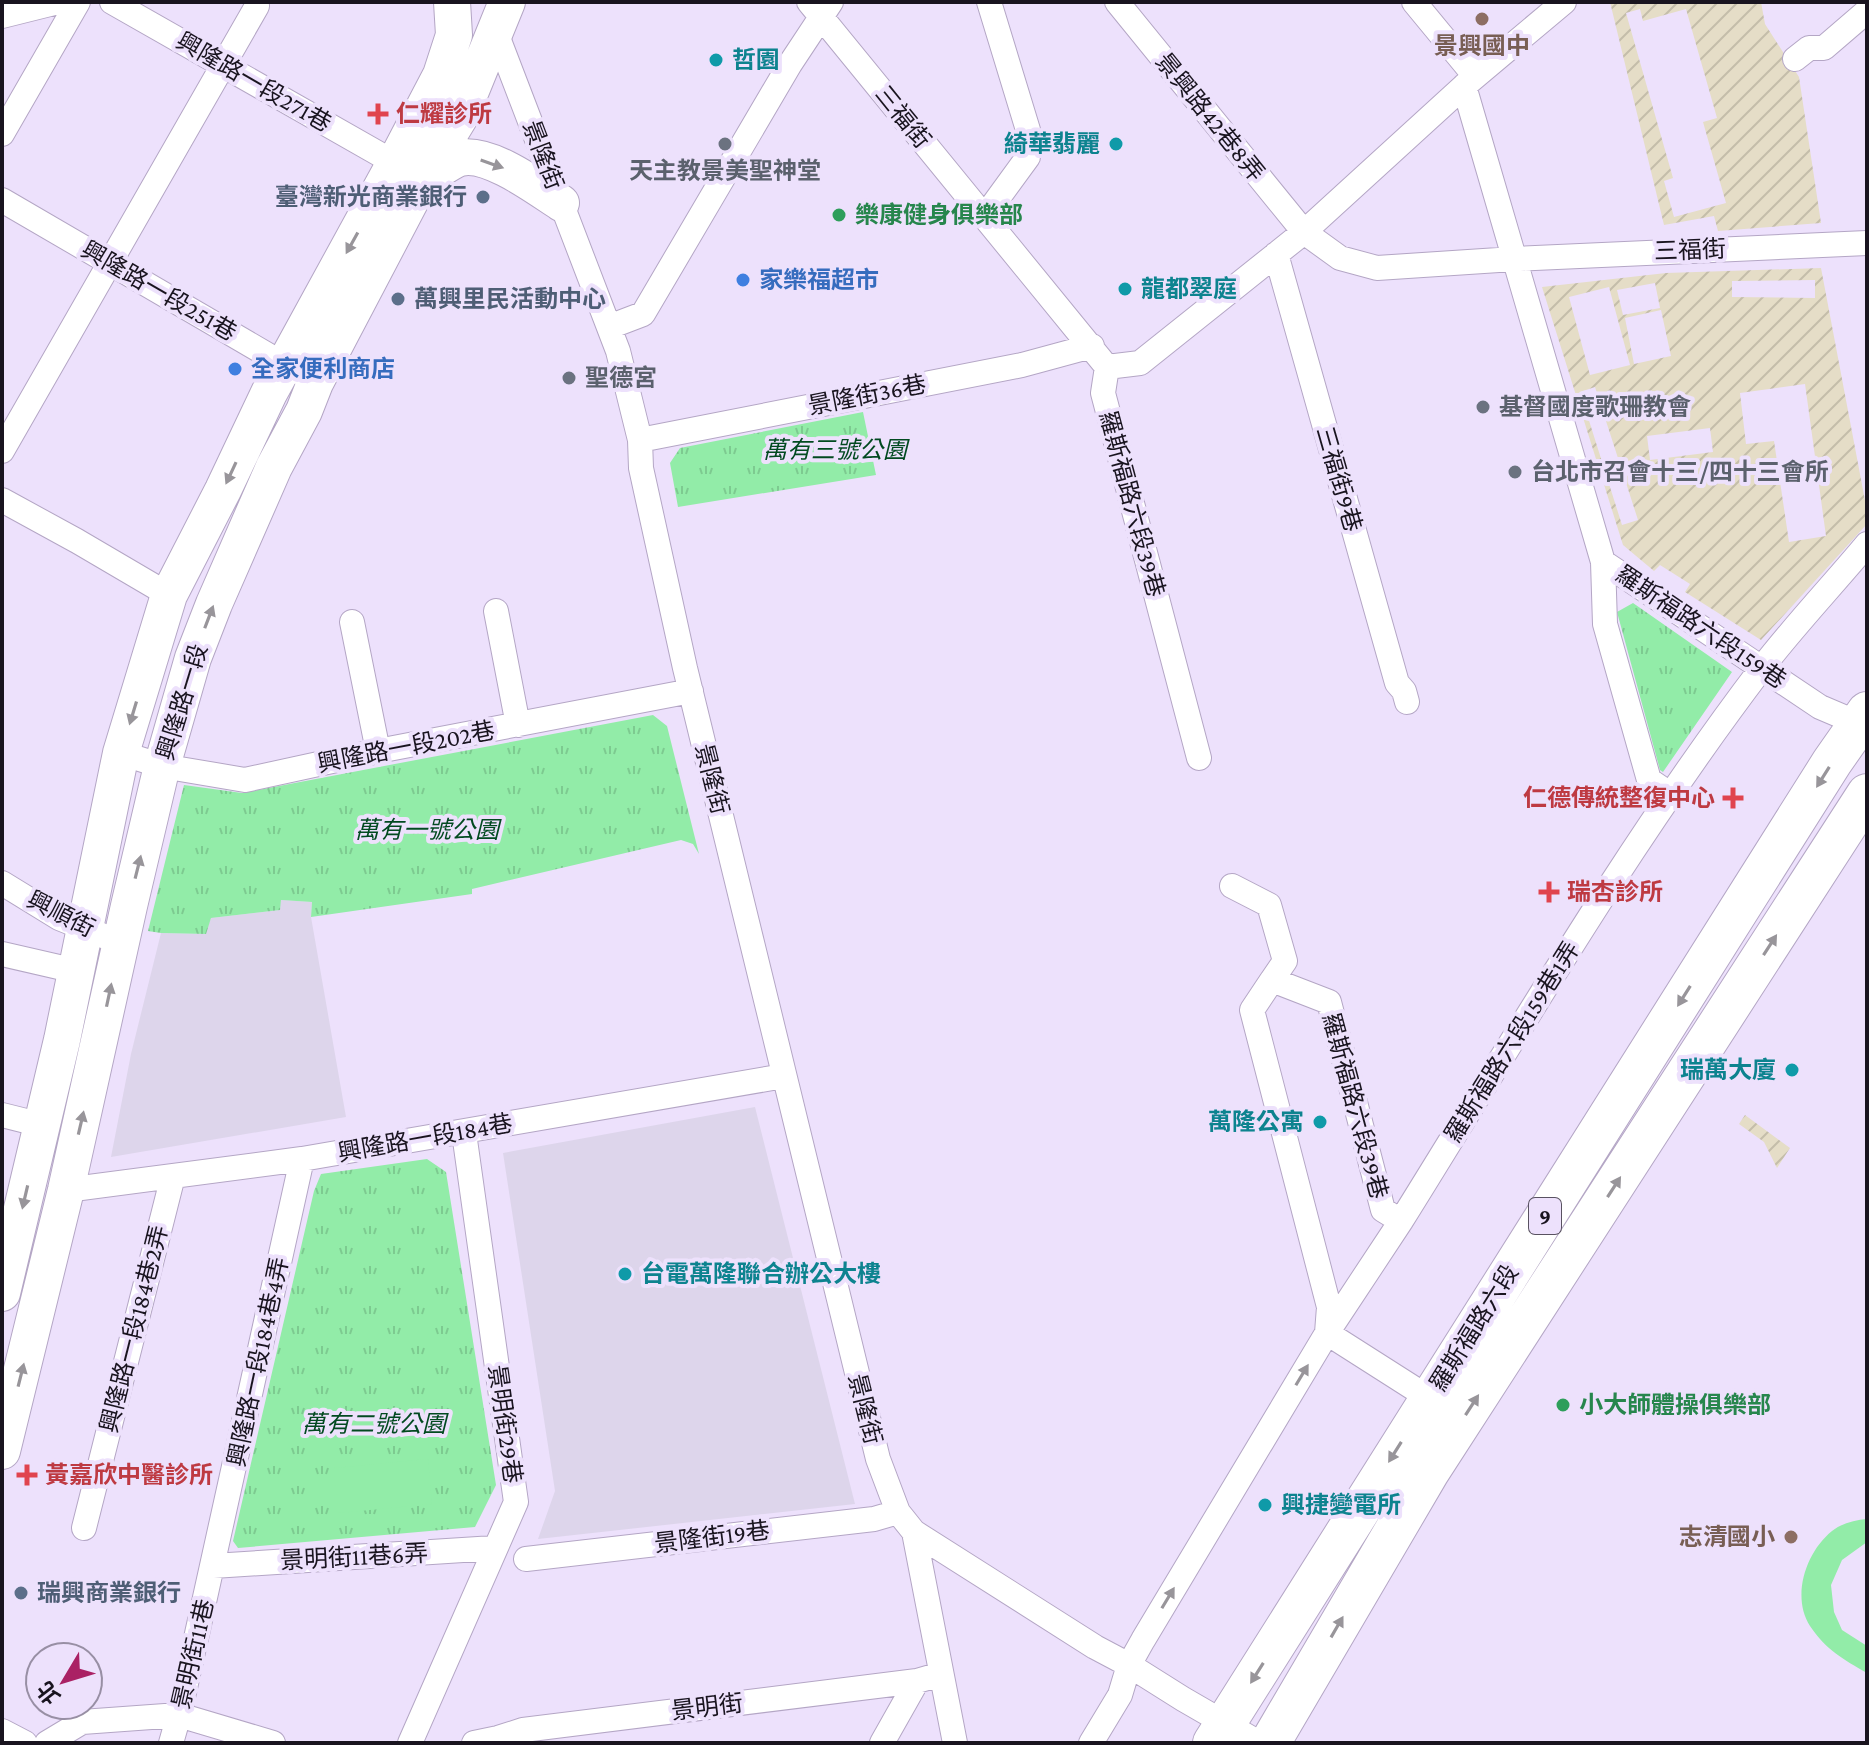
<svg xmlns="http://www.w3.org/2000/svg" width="1869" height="1745" viewBox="0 0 1869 1745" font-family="'Crimson Pro','Noto Sans TC',serif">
  <defs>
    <pattern id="industrial-furrows" width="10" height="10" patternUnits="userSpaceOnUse" patternTransform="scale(2)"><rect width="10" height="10" fill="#e5ddc7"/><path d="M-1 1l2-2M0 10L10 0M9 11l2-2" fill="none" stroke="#c4bdaa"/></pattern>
    <pattern id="grass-tufts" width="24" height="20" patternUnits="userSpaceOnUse" patternTransform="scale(2)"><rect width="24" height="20" fill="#92eca8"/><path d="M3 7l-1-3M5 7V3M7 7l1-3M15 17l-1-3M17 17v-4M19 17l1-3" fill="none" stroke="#7dca90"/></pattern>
  </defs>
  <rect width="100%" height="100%" fill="#ede1fc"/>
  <!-- commercial -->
  <path fill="#ddd5eb" d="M281 900 312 902 311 917 346 1117 111 1157 131 1054 161 933 205 934 211 918 279 910Z
    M755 1107 855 1504 538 1539 555 1491 503 1153Z"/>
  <!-- industrial -->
  <path fill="url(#industrial-furrows)" fill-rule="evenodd" d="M1610 2H1761L1765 24 1799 77 1821 223 1718 231 1714 216 1664 225ZM1640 9 1643 21 1686 9 1717 118 1703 122 1726 203 1674 217 1664 181 1673 178 1626 13Z
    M1821 268 1867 511V524L1761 640 1685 592 1690 584 1660 565 1654 571 1623 545 1542 287 1666 273ZM1815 280V298L1732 297V281ZM1655 283 1660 308 1623 315 1617 290ZM1609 287 1630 365 1590 375 1569 297ZM1661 310 1671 356 1634 364 1625 318ZM1805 384 1826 536 1789 542 1774 441 1746 444 1740 393ZM1595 387 1638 520 1622 525 1580 392ZM1710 428 1713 452 1650 460 1647 436Z
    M1745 1115 1790 1148 1777 1168 1764 1142 1739 1124Z"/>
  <!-- grass -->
  <path fill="url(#grass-tufts)" d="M863 412 876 475 678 507 670 463 680 448Z
    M1633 603 1732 672 1663 772 1660 770 1617 612Z
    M653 715 667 726 699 854 693 844 681 840 472 889V894L311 917 312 902 281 900 280 910 211 918 206 934 161 933 148 931 184 785 242 793Z
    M427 1159 446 1172 496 1485 475 1527 238 1548 233 1541 314 1191 321 1174Z"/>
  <!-- garden -->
  <path fill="#92eca8" d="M428 1459 432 1504 339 1513 334 1468Z
    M1867 1519V1542L1842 1560 1831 1585 1834 1612 1842 1630 1867 1646V1673C1843 1659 1826 1650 1810 1626 1791 1596 1806 1552 1832 1531 1842 1523 1855 1520 1867 1519Z"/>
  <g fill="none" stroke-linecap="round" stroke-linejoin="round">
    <!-- street casing -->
    <g stroke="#b4a6c5" stroke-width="26">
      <path id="street" d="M112 2 395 163
        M809 2 1107 367 1103 393 1199 758
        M1117 2 1304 232 1340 258 1377 268 1514 259 1867 243
        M1414 2 1475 76
        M2 16 58 2
        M495 30 618 351 640 440 641 468 685 668 878 1459 898 1512 914 1532 1095 1647 1129 1665 1183 1699 1259 1743
        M1795 59 1809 48H1824L1867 11
        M1464 86 1603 562 1820 707 1867 727
        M2 134 78 2
        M2 200 297 372
        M985 216 1028 157V130L989 2
        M1276 254 1397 683 1404 691 1407 702
        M609 327 643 314 790 64 831 2
        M1107 367 1140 363 1304 232 1464 86 1564 2
        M640 440 1022 365 1092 346
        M2 451 257 6
        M2 500 77 541 169 595
        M1603 562 1605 624 1649 780 1671 795
        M496 611 518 725
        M352 622 378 751
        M121 753 162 766 245 780 378 751 691 691
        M2 883 59 918 121 943
        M1232 886 1269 905 1285 961 1272 980 1329 1002 1383 1210 1401 1221 1327 1333 1429 1398
        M2 954 76 971
        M2 1115 42 1125
        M66 1190 302 1159 784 1076
        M1401 1221C1517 1035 1628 844 1761 669 1794 626 1832 586 1867 544
        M84 1528 173 1176
        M914 1532 955 1743
        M526 1559 874 1519 898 1512
        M213 1566 494 1548
        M2 1731 25 1743
        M47 1743 82 1722 179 1715 273 1743
        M171 1743 179 1715 302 1159
        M410 1743 516 1502 464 1133
        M474 1743 498 1738 523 1730 917 1681 941 1674
        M882 1743 917 1681
        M1091 1743 1120 1695 1129 1665 1143 1640 1327 1333 1329 1307 1252 1010 1272 980"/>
    </g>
    <!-- secondary casing -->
    <g stroke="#b4a6c5" stroke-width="38">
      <path id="secondary" d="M423 181C431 175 452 160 460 158 489 151 538 188 561 203
        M2 1293 62 1040 121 753 169 595 223 490 269 393 395 163 441 75 454 35 452 2
        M2 1451 66 1190 129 906 162 766 193 658 214 604 274 467 304 411 315 383 421 181 461 115 507 2"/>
    </g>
    <!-- primary casing -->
    <g stroke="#b4a6c5" stroke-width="42">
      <path id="primary" d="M1213 1743 1832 762 1867 712
        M1270 1743 1429 1472 1867 794"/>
    </g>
    <!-- street -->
    <use href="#street" stroke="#fff" stroke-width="24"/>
    <!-- secondary -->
    <use href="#secondary" stroke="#fff" stroke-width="36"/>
    <!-- primary -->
    <use href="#primary" stroke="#fff" stroke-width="40"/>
  </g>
  <!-- one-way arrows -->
  <defs><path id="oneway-solid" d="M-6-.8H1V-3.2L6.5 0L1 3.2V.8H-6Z" transform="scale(2)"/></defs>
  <g fill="#98959a">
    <use href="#oneway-solid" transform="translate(492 164) rotate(19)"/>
    <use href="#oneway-solid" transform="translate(352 243) rotate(119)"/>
    <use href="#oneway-solid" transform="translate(231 473) rotate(115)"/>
    <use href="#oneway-solid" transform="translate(209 617) rotate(-69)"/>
    <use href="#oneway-solid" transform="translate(133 713) rotate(107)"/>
    <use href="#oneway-solid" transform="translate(1823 777) rotate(122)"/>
    <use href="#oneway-solid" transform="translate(138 867) rotate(-76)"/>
    <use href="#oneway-solid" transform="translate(1770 945) rotate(-57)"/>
    <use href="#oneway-solid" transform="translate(109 995) rotate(-78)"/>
    <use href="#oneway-solid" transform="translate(1684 996) rotate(122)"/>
    <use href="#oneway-solid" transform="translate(81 1123) rotate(-77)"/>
    <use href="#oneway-solid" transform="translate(1614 1187) rotate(-57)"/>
    <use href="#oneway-solid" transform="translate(25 1197) rotate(103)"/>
    <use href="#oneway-solid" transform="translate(21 1375) rotate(-76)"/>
    <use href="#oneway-solid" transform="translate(1302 1375) rotate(-59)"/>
    <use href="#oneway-solid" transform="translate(1472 1405) rotate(-57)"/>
    <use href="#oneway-solid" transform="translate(1395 1452) rotate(122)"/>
    <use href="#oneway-solid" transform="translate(1168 1598) rotate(-59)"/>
    <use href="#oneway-solid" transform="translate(1337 1627) rotate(-60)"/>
    <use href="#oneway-solid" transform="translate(1257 1673) rotate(122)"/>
  </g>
  <!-- markers -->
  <g fill="#8d6e63" stroke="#ede1fc" stroke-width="3">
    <circle cx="1482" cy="19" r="8"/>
    <circle cx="1791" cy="1537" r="8"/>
  </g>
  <g fill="#0f9aa8" stroke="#ede1fc" stroke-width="3">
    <circle cx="716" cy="60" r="8"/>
    <circle cx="1116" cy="144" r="8"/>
    <circle cx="1125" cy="289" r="8"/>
    <circle cx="1792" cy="1070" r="8"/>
    <circle cx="1320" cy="1122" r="8"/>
    <circle cx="625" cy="1274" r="8"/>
    <circle cx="1265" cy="1505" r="8"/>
  </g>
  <g fill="#e0444e" stroke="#ede1fc" stroke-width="3">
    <path d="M374 102h8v8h8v8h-8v8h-8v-8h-8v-8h8z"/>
    <path d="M1729 786h8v8h8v8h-8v8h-8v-8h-8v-8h8z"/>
    <path d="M1545 880h8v8h8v8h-8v8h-8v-8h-8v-8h8z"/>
    <path d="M23 1463h8v8h8v8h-8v8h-8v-8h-8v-8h8z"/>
  </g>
  <g fill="#6b7280" stroke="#ede1fc" stroke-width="3">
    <circle cx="725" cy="144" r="8"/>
    <circle cx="569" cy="378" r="8"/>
    <circle cx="1483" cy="407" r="8"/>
    <circle cx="1515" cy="472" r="8"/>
  </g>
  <g fill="#5c6f8a" stroke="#ede1fc" stroke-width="3">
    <circle cx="483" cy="197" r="8"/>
    <circle cx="398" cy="299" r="8"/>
    <circle cx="21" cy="1593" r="8"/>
  </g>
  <g fill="#2e9e5b" stroke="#ede1fc" stroke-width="3">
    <circle cx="839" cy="215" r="8"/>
    <circle cx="1563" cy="1405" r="8"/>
  </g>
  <g fill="#3f7fe0" stroke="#ede1fc" stroke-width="3">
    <circle cx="743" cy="280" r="8"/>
    <circle cx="235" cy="369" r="8"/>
  </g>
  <g text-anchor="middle" stroke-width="8" stroke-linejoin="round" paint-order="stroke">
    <!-- shield labels -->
    <rect fill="#ede1fc" stroke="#595261" stroke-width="2" x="1529" y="1198" width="32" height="36" rx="6"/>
    <g font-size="22" font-weight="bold" fill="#19141f">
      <text x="1545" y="1224">9</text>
    </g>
    <!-- education labels -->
    <g font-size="24" font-weight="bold" fill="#785e54" stroke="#ede1fc">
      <text x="1482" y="54">景興國中</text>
      <text x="1775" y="1545" text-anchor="end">志清國小</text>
    </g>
    <!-- culture labels -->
    <g font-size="24" font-weight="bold" fill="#0d838f" stroke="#ede1fc" text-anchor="start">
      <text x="732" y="68">哲園</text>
      <text x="1100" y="152" text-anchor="end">綺華翡麗</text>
      <text x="1141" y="297">龍都翠庭</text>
      <text x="1776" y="1078" text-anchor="end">瑞萬大廈</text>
      <text x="1304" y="1130" text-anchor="end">萬隆公寓</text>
      <text x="641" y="1282">台電萬隆聯合辦公大樓</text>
      <text x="1281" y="1513">興捷變電所</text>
    </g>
    <!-- street labels -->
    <g font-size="24" fill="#19141f" stroke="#ede1fc">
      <text transform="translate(254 82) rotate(30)" y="8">興隆路一段271巷</text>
      <text transform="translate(903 117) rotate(51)" y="8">三福街</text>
      <text transform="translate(1210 117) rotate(51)" y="8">景興路42巷8弄</text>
      <text transform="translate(543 155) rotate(69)" y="8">景隆街</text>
      <text transform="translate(1690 250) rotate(-2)" y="8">三福街</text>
      <text transform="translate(159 291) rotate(30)" y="8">興隆路一段251巷</text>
      <text transform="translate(867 395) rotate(-11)" y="8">景隆街36巷</text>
      <text transform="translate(1339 479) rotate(74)" y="8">三福街9巷</text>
      <text transform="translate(1132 504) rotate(75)" y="8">羅斯福路六段39巷</text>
      <text transform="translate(1701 627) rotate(34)" y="8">羅斯福路六段159巷</text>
      <text transform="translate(182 702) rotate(-73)" y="8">興隆路一段</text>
      <text transform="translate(406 747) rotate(-11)" y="8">興隆路一段202巷</text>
      <text transform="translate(712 779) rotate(76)" y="8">景隆街</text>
      <text transform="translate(61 914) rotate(27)" y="8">興順街</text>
      <text transform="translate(1512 1042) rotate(-58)" y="8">羅斯福路六段159巷1弄</text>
      <text transform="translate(1355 1106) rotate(75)" y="8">羅斯福路六段39巷</text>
      <text transform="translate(425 1138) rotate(-10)" y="8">興隆路一段184巷</text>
      <text transform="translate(1474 1328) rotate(-58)" y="8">羅斯福路六段</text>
      <text transform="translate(134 1329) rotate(-76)" y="8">興隆路一段184巷2弄</text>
      <text transform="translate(258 1362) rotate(-78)" y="8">興隆路一段184巷4弄</text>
      <text transform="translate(865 1409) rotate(76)" y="8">景隆街</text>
      <text transform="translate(505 1424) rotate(82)" y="8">景明街29巷</text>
      <text transform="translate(712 1537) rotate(-7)" y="8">景隆街19巷</text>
      <text transform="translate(354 1557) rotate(-3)" y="8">景明街11巷6弄</text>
      <text transform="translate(193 1654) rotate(-77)" y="8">景明街11巷</text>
      <text transform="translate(707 1707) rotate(-7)" y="8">景明街</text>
    </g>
    <!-- health labels -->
    <g font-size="24" font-weight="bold" fill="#be3a42" stroke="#ede1fc" text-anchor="start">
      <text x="396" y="122">仁耀診所</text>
      <text x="1715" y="806" text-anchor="end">仁德傳統整復中心</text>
      <text x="1567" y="900">瑞杏診所</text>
      <text x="45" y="1483">黃嘉欣中醫診所</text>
    </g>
    <!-- worship labels -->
    <g font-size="24" font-weight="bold" fill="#5b616d" stroke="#ede1fc" text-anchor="start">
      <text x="725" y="179" text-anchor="middle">天主教景美聖神堂</text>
      <text x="585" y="386">聖德宮</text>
      <text x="1499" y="415">基督國度歌珊教會</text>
      <text x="1531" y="480">台北市召會十三/四十三會所</text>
    </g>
    <!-- service labels -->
    <g font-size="24" font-weight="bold" fill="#4e5e75" stroke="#ede1fc" text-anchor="start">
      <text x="467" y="205" text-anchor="end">臺灣新光商業銀行</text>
      <text x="414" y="307">萬興里民活動中心</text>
      <text x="37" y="1601">瑞興商業銀行</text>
    </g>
    <!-- leisure labels -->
    <g font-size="24" font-weight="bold" fill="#27864d" stroke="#ede1fc" text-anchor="start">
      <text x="855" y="223">樂康健身俱樂部</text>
      <text x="1579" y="1413">小大師體操俱樂部</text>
    </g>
    <!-- shop labels -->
    <g font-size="24" font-weight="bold" fill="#366cbe" stroke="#ede1fc" text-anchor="start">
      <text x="759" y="288">家樂福超市</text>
      <text x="251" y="377">全家便利商店</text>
    </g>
    <!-- park labels -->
    <g font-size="24" font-style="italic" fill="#024a20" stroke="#ede1fc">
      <text x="835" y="458">萬有三號公園</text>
      <text x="427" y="838">萬有一號公園</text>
      <text x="374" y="1432">萬有二號公園</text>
    </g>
  </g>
  <!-- border -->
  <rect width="1869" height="1745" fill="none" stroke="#19141f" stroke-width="8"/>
  <!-- north arrow -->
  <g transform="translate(64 1681) rotate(232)"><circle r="38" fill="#ede1fc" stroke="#988fa4" stroke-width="2"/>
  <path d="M0-6L14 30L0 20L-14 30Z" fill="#aa2164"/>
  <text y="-12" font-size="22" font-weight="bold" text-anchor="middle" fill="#19141f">北</text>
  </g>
</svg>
